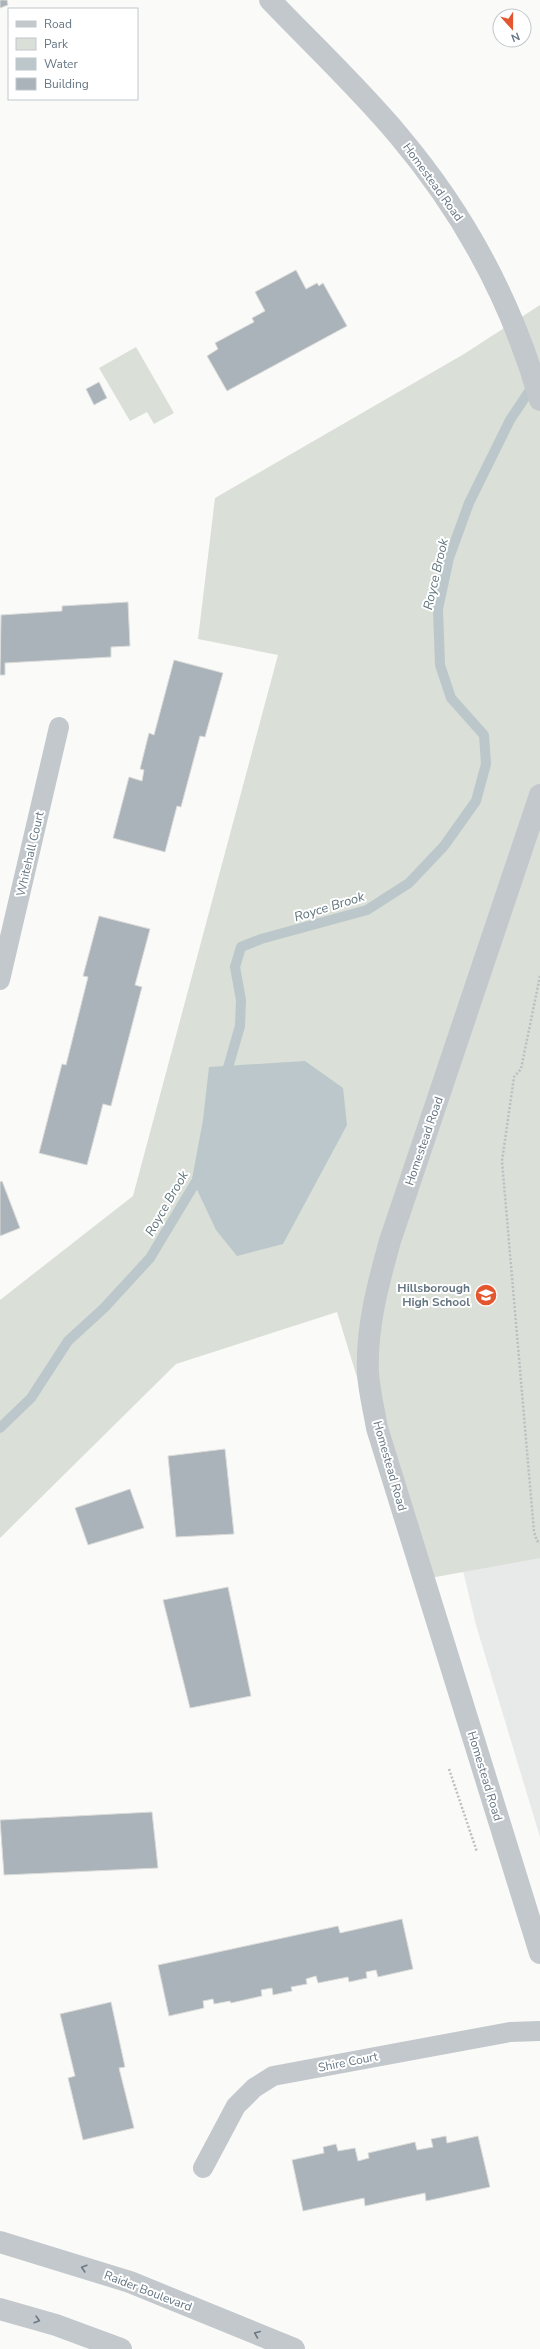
<svg xmlns="http://www.w3.org/2000/svg" width="540" height="2349" viewBox="0 0 540 2349" font-family="'Nunito Sans',sans-serif">
  <rect width="100%" height="100%" fill="#fafaf8"/>
  <!-- built -->
  <path fill="#e8e9e9" d="M540 861V1837L476 1625 414 1366Z"/>
  <!-- green -->
  <path fill="#dadfd7" d="M540 305V1558L419 1580 337 1312 176 1364 0 1538V1300L133 1196 278 655 198 639 215 498 464 354Z
    M136 347 174 413 154 424 147 412 130 421 99 368Z"/>
  <!-- water -->
  <path fill="#bbc7cb" d="M305 1061 343 1088 347 1125 283 1244 237 1256 216 1230 192 1179 203 1120 209 1067Z"/>
  <g fill="none" stroke-linecap="round" stroke-linejoin="round">
    <!-- stream -->
    <path stroke="#bbc7cb" stroke-width="10" d="M225 1078 240 1026 241 1000 235 967 241 947 261 939 367 910 409 883 444 846 476 801 486 764 484 735 451 698 440 665 438 609 449 558 469 503 510 420 534 384
      M0 1428 31 1398 68 1341 104 1308 150 1258 197 1180 199 1172"/>
  </g>
  <!-- building -->
  <path fill="#aab3b9" stroke="#dcdcda" d="M0 0H7L8 5 0 8Z
    M296 270 306 289 317 283 319 286 323 283 347 326 227 391 207 356 218 349 215 343 254 322 252 318 265 311 255 292Z
    M99 382 107 398 94 405 86 389Z
    M128 602 130 646 111 647V657L5 663V675H0L1 615 62 611V606Z
    M174 660 223 673 205 737 200 736 181 807 177 806 165 852 113 838 129 777 142 781 144 770 140 769 149 733 154 735Z
    M99 916 150 929 135 985 142 987 111 1106 103 1104 87 1165 39 1153 62 1064 66 1065 88 977 83 976Z
    M2 1181 20 1228 0 1236V1182Z
    M225 1449 234 1534 176 1537 168 1456Z
    M130 1489 144 1528 88 1545 75 1508Z
    M228 1587 251 1696 190 1708 163 1600Z
    M152 1812 158 1868 4 1875 0 1820Z
    M402 1919 413 1969 378 1977 376 1970 366 1972 367 1978 349 1982 348 1977 318 1983 316 1976 306 1979 307 1984 291 1987 292 1991 273 1995 272 1988 261 1990 262 1996 231 2003 230 2001 214 2004 213 1999 203 2001 204 2008 169 2016 158 1965 338 1926 340 1933Z
    M111 2002 125 2067 119 2068 134 2128 83 2140 68 2078 75 2076 60 2014Z
    M446 2136 447 2143 478 2136 490 2187 426 2201 425 2193 365 2206 364 2198 303 2211 292 2160 324 2153 323 2147 336 2144 338 2151 355 2148 358 2161 369 2158 368 2153 415 2142 417 2150 433 2147 431 2139Z"/>
  <g fill="none" stroke-linecap="round" stroke-linejoin="round">
    <!-- path -->
    <path stroke="#bbbfc2" stroke-width="2.5" stroke-dasharray="2 2" stroke-linecap="butt" d="M540 976 521 1069 514 1077 502 1161 534 1532 537 1541H540
      M449 1769 477 1852"/>
    <!-- service -->
    <path stroke="#c3c8cc" stroke-width="20" d="M0 980 59 727
      M203 2168 236 2106 254 2088 273 2076 510 2032 540 2031"/>
    <!-- tertiary -->
    <path stroke="#c3c8cc" stroke-width="22" d="M270 0C313 45 359 88 399 136 464 213 512 302 540 400
      M540 795 390 1241C378 1284 366 1328 368 1373 369 1391 374 1410 377 1428L540 1953
      M0 2242 130 2282 294 2349
      M0 2309 56 2325 121 2349"/>
  </g>
  <!-- one-way arrows -->
  <defs><path id="oneway-chevron" d="M-2-3.5L2.5 0L-2 3.5" fill="none" stroke-width="1.6" stroke-linecap="round" stroke-linejoin="round"/></defs>
  <g stroke="#6a7a87">
    <use href="#oneway-chevron" transform="translate(84 2268) rotate(-163)"/>
    <use href="#oneway-chevron" transform="translate(37 2320) rotate(16)"/>
    <use href="#oneway-chevron" transform="translate(257 2334) rotate(-158)"/>
  </g>
  <!-- icons -->
  <defs>
    <g id="school-disc" transform="scale(1.15)"><circle r="9.5" fill="#e4572e" stroke="#fff"/><path d="M0-5L7-2L0 1L-7-2ZM-4 1L0 2.5L4 1V4Q0 6-4 4Z" fill="#fff"/></g>
  </defs>
  <g fill-rule="evenodd">
    <use href="#school-disc" x="486" y="1295"/>
  </g>
  <g text-anchor="middle" stroke-width="4" stroke-linejoin="round" paint-order="stroke">
    <!-- street labels -->
    <g font-size="12" fill="#657683" stroke="#fff">
      <text transform="translate(433 182) rotate(54)" y="4">Homestead Road</text>
      <text transform="translate(30 854) rotate(-77)" y="4">Whitehall Court</text>
      <text transform="translate(424 1141) rotate(-71)" y="4">Homestead Road</text>
      <text transform="translate(390 1466) rotate(74)" y="4">Homestead Road</text>
      <text transform="translate(485 1776) rotate(73)" y="4">Homestead Road</text>
      <text transform="translate(348 2062) rotate(-11)" y="4">Shire Court</text>
      <text transform="translate(148 2291) rotate(21)" y="4">Raider Boulevard</text>
    </g>
    <!-- poi labels -->
    <g font-size="12" font-weight="bold" fill="#657683" stroke="#fff" text-anchor="end">
      <text x="470" y="1292">Hillsborough<tspan x="470" dy="14">High School</tspan></text>
    </g>
    <!-- water labels -->
    <g font-size="13" font-style="italic" fill="#60757c" stroke="#fff">
      <text transform="translate(435 574) rotate(-77)" y="5">Royce Brook</text>
      <text transform="translate(329 906) rotate(-17)" y="5">Royce Brook</text>
      <text transform="translate(166 1203) rotate(-60)" y="5">Royce Brook</text>
    </g>
  </g>
  <!-- legend -->
  <rect x="8" y="8" width="130" height="92" fill="#ffffff" stroke="#c1c8cd"/>
  <rect x="16" y="21" width="20" height="6" fill="#c3c8cc" stroke="#c1c8cd"/>
  <text x="44" y="28" font-size="12" fill="#657683">Road</text>
  <rect x="16" y="38" width="20" height="12" fill="#dadfd7" stroke="#c1c8cd"/>
  <text x="44" y="48" font-size="12" fill="#657683">Park</text>
  <rect x="16" y="58" width="20" height="12" fill="#bbc7cb" stroke="#c1c8cd"/>
  <text x="44" y="68" font-size="12" fill="#657683">Water</text>
  <rect x="16" y="78" width="20" height="12" fill="#aab3b9" stroke="#c1c8cd"/>
  <text x="44" y="88" font-size="12" fill="#657683">Building</text>
  <!-- north arrow -->
  <g transform="translate(512 28) rotate(159)"><circle r="19" fill="#ffffff" stroke="#c1c8cd"/>
  <path d="M0-3L7 15L0 10L-7 15Z" fill="#e4572e"/>
  <text y="-6" font-size="11" font-weight="bold" text-anchor="middle" fill="#657683">N</text>
  </g>
</svg>
